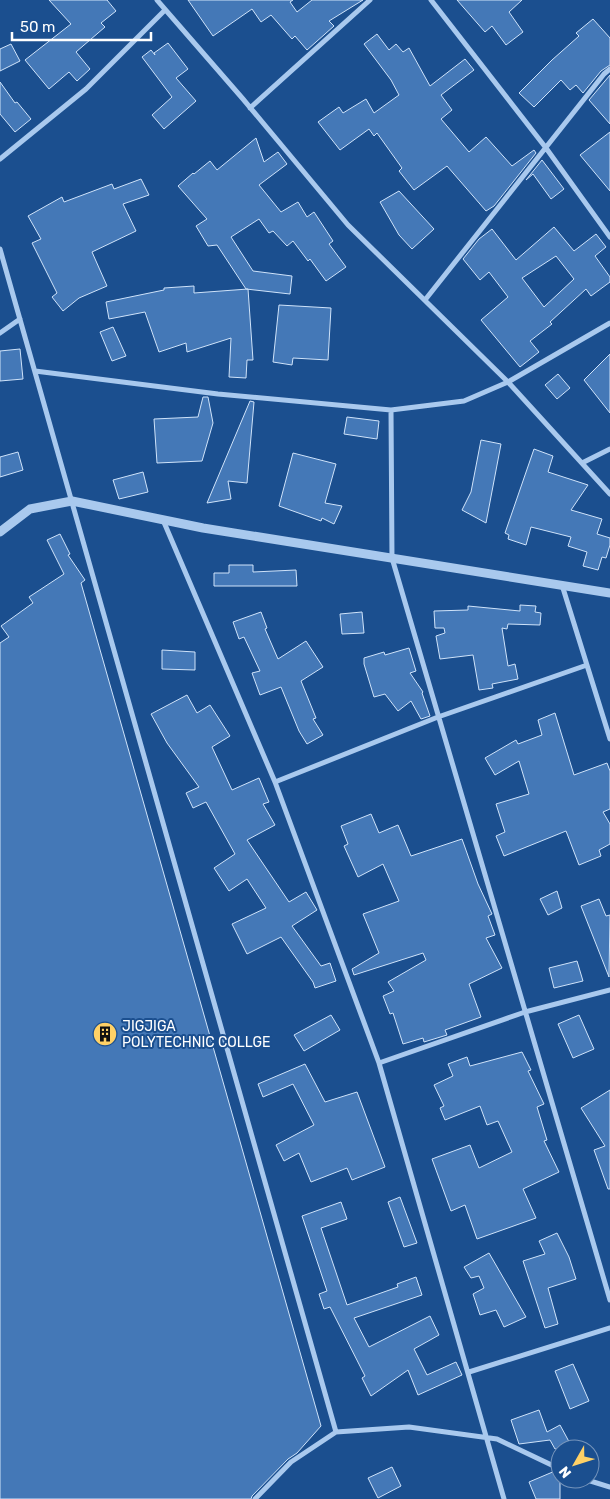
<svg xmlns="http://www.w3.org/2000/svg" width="610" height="1499" viewBox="0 0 610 1499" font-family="Rubik,sans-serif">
  <rect width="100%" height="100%" fill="#1b4f8f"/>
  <!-- building -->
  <path fill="#4478b7" stroke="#cfe3fa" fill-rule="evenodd" d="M49 0H107L116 11 101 23 105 27 76 52 90 69 77 81 69 72 49 89 25 60 71 24Z
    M188 0H293L290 2 297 12 312 0H363L329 21 334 26 307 50 295 36 292 39 271 15 261 22 252 9 213 36Z
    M457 0H522L509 12 523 32 506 45 492 26 485 32Z
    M593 19 610 38V65L601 71 583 93 576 85 570 90 561 80 534 107 519 93 552 60 579 36 576 33Z
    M377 34 389 50 396 44 403 52 409 48 430 86 465 59 474 70 441 95 452 110 441 119 469 152 486 137 512 166 534 150 536 153 494 206 486 211 447 166 414 190 399 171 402 168 377 133 374 136 369 129 340 150 318 122 339 107 343 113 366 99 374 113 399 95 391 80 364 44Z
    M168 43 188 69 176 78 196 101 164 129 152 115 172 97 142 57 151 50 155 55 154 53Z
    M11 44 20 61 0 71V49Z
    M610 75V124L589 100Z
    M0 82 15 103 17 102 31 119 15 132 0 114Z
    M610 132V191L580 155Z
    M256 138 264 162 278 152 287 164 259 185 281 212 298 202 307 217 314 212 333 241 329 244 346 267 326 281 310 259 308 261 293 241 287 246 273 231 269 233 259 219 231 237 253 271 292 276 290 294 246 289 217 245 208 246 196 226 207 219 178 186 193 173 194 174 210 161 217 170Z
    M542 160 564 189 551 199 533 174 526 180Z
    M141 179 149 195 123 204 136 231 92 252 107 286 79 298 63 311 52 297 57 293 32 243 41 239 28 216 62 197 64 202 112 184 114 189Z
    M399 191 434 229 412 249 399 235 380 202Z
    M554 227 574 251 596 234 606 247 595 256 610 277V282L591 296 586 289 550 322 552 324 530 341 539 352 520 367 481 320 508 297 489 272 480 280 463 259 479 239 492 229 516 260ZM556 256 574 279 544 307 522 278Z
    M194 286V293L248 289 253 360H247L246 378 229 377 231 338 187 352 186 343 159 352 145 312 109 319 106 302 164 290V288Z
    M279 305 331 308 328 360 293 358 292 365 273 362Z
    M113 327 126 356 112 361 100 332Z
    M20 349 23 379 0 381V351Z
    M610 354V413L584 380Z
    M558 374 570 388 557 399 545 385Z
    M203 397H208L213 423 202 461 157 463 154 419 198 417Z
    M250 401 254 402 247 483 228 481 231 499 207 503Z
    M347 417 379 421 377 439 344 434Z
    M481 440 501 444 486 523 462 510 471 492Z
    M534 449 553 456 548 472 588 485 571 510 602 519 597 534 610 538V545L606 558 602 557 598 570 583 566 587 552 568 546 571 537 531 527 526 545 508 539 509 535 505 533Z
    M18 452 23 470 0 477V457Z
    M293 453 336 464 325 503 342 506 334 524 322 518 321 521 279 506Z
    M143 472 148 492 119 499 113 480Z
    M60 534 70 554 68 555 85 580 81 583 321 1426 297 1453 288 1459 252 1496 251 1499H0V643L9 637 1 626 33 603 29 597 64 574 47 540Z
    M229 565H253V572L296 570 297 586H214V573H229Z
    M520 605 536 606 535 612 541 613 540 625 508 624 507 629 502 628 508 666 515 664 518 679 492 684 493 688 479 690 473 655 440 659 436 636 445 633 444 628H435L434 611 468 610V606L520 611Z
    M261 612 267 628 265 629 278 659 306 641 323 667 301 681 316 718 313 719 323 735 307 744 299 731 281 687 260 695 252 673 260 671 244 637 239 639 233 622Z
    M362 612 364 633 342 634 340 614Z
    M409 648 416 671 410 673 423 692 422 693 430 716 421 719 411 701 398 711 385 694 374 697 364 664V658L384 652 385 655Z
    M162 650 195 652V670L162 669Z
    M187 695 197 713 210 705 230 736 212 747 232 790 259 778 269 802 263 804 275 825 247 840 289 902 306 892 317 910 292 926 321 966 330 963 336 981 315 988 313 982 281 937 247 954 232 924 266 908 247 879 229 891 214 868 235 854 206 802 193 808 186 793 199 787 167 743 151 714Z
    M555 713 574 775 607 763 610 771V809L603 812 610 824V844L599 850 601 856 579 865 566 831 504 856 496 836 505 832 496 804 529 794 519 761 495 775 485 758 516 740 518 744 542 735 538 720Z
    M371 814 379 833 398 825 411 856 462 839 478 884 492 914 488 916 495 935 486 938 502 968 469 984 481 1017 445 1030 447 1035 424 1042 423 1038 403 1044 393 1013 390 1014 383 996 394 991 388 982 426 960 423 953 354 975 352 969 379 953 363 914 399 901 383 864 358 877 344 846 348 844 341 826Z
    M557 891 562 908 548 915 540 899Z
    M599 899 606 916 610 915 609 977 581 906Z
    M577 961 583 981 554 988 549 968Z
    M331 1015 340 1030 304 1051 294 1035Z
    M579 1015 594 1049 573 1058 558 1024Z
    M522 1052 531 1070 528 1071 544 1104 537 1107 547 1140 544 1141 559 1172 523 1189 536 1218 477 1239 465 1205 451 1211 432 1159 470 1145 479 1168 512 1152 498 1121 487 1125 480 1106 445 1120 440 1108 444 1106 434 1085 453 1076 448 1064 467 1057 470 1066Z
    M305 1064 325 1102 357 1092 385 1167 352 1180 347 1168 311 1182 299 1153 284 1161 276 1145 314 1125 293 1084 263 1097 258 1084Z
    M610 1090V1189H608L594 1150 605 1146 581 1108Z
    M400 1197 417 1243 404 1247 388 1202Z
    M341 1202 347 1219 321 1228 347 1305 398 1287 397 1284 416 1277 422 1295 354 1318 369 1347 430 1316 439 1335 414 1349 427 1375 456 1362 462 1375 418 1395 408 1370 371 1396 362 1378 365 1376 330 1307 324 1309 319 1294 327 1291 302 1216Z
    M557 1233 569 1257 576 1279 548 1288 558 1324 545 1328 523 1261 545 1254 539 1241Z
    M489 1253 526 1317 504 1327 496 1310 480 1315 473 1294 484 1288 479 1276 471 1278 464 1267Z
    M573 1364 589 1401 570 1409 555 1371Z
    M539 1410 547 1432 560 1425 573 1449H555L550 1440 519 1444 511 1420Z
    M392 1467 401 1486 378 1498 368 1478Z
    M555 1471 560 1473V1499H536L529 1482Z"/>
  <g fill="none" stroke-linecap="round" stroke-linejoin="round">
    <!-- minor -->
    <path stroke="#a9c9ee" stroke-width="5" d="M157 0 243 99 348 225 508 382 610 494
      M431 0 546 148 610 237
      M250 108 370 0
      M0 159 86 89 165 10
      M0 249 336 1432
      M425 300 604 74 610 69
      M0 333 20 319
      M35 371 218 394 391 410 464 401 508 382 610 323
      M391 410 392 558 610 1300
      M582 463 610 449
      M163 520 275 782 379 1063 504 1499
      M562 585 610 739
      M275 782 438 717 587 665
      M379 1063 525 1012 610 990
      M469 1372 610 1328
      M584 1479 610 1487
      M255 1499 291 1462 336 1432 409 1427 497 1439 560 1469"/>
    <!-- tertiary -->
    <path stroke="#a9c9ee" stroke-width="9" d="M0 532 30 509 72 501 203 528 610 593"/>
  </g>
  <!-- icons -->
  <defs>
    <g id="building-disc" transform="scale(1.25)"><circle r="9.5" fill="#ffd166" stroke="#1b4f8f"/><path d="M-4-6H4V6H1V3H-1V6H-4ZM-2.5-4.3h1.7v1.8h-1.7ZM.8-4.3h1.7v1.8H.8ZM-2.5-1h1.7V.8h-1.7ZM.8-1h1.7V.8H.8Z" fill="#111"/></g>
  </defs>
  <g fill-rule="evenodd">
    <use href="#building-disc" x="105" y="1034"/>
  </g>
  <g text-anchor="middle" stroke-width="4" stroke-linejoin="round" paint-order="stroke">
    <!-- poi labels -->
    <g font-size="14" fill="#fff" stroke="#1b4f8f" text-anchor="start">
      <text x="122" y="1031">JIGJIGA<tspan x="122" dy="16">POLYTECHNIC COLLGE</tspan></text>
    </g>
  </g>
  <!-- north arrow -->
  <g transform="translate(575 1464) rotate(231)"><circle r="24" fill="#1b4f8f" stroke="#7695bc"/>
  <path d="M0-4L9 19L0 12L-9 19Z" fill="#ffd166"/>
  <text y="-8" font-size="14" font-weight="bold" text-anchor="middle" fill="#ffffff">N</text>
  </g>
  <!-- scale -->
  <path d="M12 32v8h139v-8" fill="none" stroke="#ffffff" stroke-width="2.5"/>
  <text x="20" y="32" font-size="15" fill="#ffffff" stroke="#1b4f8f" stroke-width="4" paint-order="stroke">50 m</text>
</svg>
